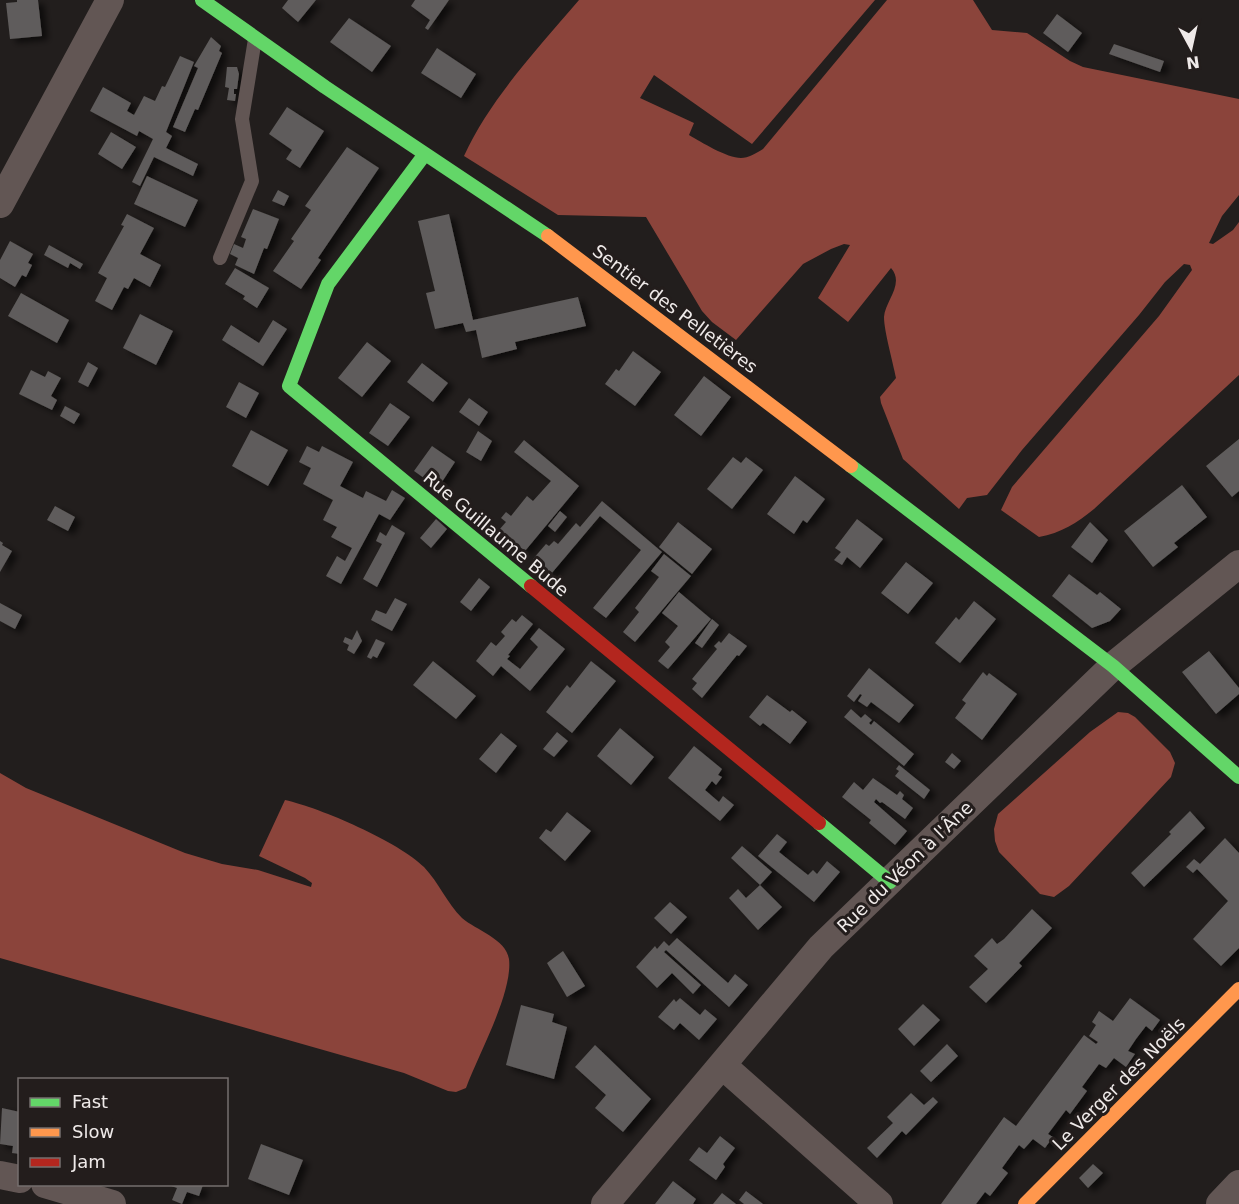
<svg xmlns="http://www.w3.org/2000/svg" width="1239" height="1204" viewBox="0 0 1239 1204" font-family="'DejaVu Sans',sans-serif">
  <defs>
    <filter id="shadow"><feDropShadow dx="6" dy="4" stdDeviation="3" flood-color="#0009"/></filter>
  </defs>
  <rect width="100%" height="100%" fill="#221e1d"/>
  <!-- water -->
  <path fill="#8b443b" d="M579 0H875L752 144 654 75 640 98 694 123 689 135C701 142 727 158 741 158 748 158 757 153 763 149L887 0H973L992 30 1027 33 1070 61 1083 67 1239 99V195L1222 216 1209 243 1213 244 1233 230 1239 222V375L1094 509C1077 523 1061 533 1039 537L1001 510 1012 487 1159 316 1192 270 1190 265 1184 264 1165 282 1139 315 1022 450 987 495 967 498 959 509 903 459 881 403 880 397 896 378C893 362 884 331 884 317 885 301 905 284 891 268L848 322 818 298 850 245 844 244 831 249 803 264 736 340 712 322 702 311 646 217 558 215 464 156C490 99 538 48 579 0Z
    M1118 712 1128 713 1135 717 1170 752 1175 763 1171 777 1069 886 1054 897 1040 894 999 852 995 841 994 829 998 814 1090 732Z
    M0 773 26 788 185 853 222 864 258 870 311 887 312 883 305 878 259 856 285 800C321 808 399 842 424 867 439 883 447 903 462 918 476 930 506 939 509 959 513 993 478 1055 466 1088L456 1092 448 1091 404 1073 0 958Z"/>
  <!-- building -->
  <path fill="#5f5c5b" filter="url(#shadow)" d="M17 0H38L42 36 10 39 6 3 17 2Z
    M288 0H316L298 22 282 8Z
    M415 0H449L428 30 425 28 430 20 411 6Z
    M1057 14 1082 33 1068 52 1043 33Z
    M349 18 391 46 372 72 330 42Z
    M211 37 221 46 219 51 222 53 198 110 195 109 185 132 173 127 198 68 194 66Z
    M1114 44 1164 61 1160 72 1109 54Z
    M437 48 476 74 461 98 421 73Z
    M180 56 194 62 166 132 172 136 166 148 198 164 193 176 154 157 140 186 132 182 153 139 139 131 137 136 90 111 103 87 131 103 127 111 134 115 144 96 155 101 162 86 165 87Z
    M227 67H237L239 74 237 89H234V94H236L235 101 227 100 229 88 225 87Z
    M287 107 324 131 300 168 286 159 292 150 269 134Z
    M111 132 136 147 122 169 98 154Z
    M347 147 379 168 318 258 321 260 301 289 273 271 294 241 291 239 311 210 305 206Z
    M147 176 198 200 185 227 134 204Z
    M278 190 289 196 284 206 272 201Z
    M253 209 279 219 267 249 264 248 254 274 235 265 238 258 230 254 234 244 243 248 246 239 241 237Z
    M127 214 154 228 140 254 161 265 150 287 134 278 128 289 124 287 112 310 95 301 107 278 98 273 124 226 121 225Z
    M449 214 473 320 578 297 586 326 515 342 517 349 482 358 476 330 466 332 463 323 435 329 426 293 435 291 418 221Z
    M10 241 33 254 28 263 32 265 26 277 22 275 15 287 0 278V260Z
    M49 245 83 264 80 269 70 263 68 268 44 255Z
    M235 268 269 288 257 308 243 299 245 296 225 284Z
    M21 293 69 320 57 343 8 316Z
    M140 314 173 331 156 365 123 348Z
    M273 320 287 329 263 366 222 340 231 325 259 343Z
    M367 342 391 361 362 397 338 378Z
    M633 351 661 372 635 406 605 384 616 369 619 371Z
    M88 362 98 368 88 387 78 382Z
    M422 363 448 383 433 402 407 382Z
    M31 370 45 377 48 371 61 378 51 396 57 400 52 410 19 394Z
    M704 376 731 397 701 436 674 415Z
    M239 382 259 393 246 418 226 407Z
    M469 398 488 412 479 426 459 412Z
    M390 403 410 417 388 446 369 433Z
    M65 406 80 414 74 424 60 416Z
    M251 430 288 450 268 486 232 466Z
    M478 431 492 441 481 461 466 452Z
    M1239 439V491L1232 497 1206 466Z
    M524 440 579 486 525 551 499 530 506 522 501 518 506 512 511 516 527 496 533 501 551 481 514 452Z
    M307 446 319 452 322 446 353 462 340 486 363 498 366 491 386 501 392 490 405 498 390 520 379 514 341 584 326 576 337 556 345 561 352 548 331 537 337 527 323 520 333 500 303 484 311 468 299 462Z
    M432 446 455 462 438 488 414 471Z
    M733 457 741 463 746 457 763 470 732 509 707 489Z
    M795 476 825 499 807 523 803 520 794 534 767 514Z
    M1182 485 1207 517 1174 543 1178 547 1153 567 1124 531Z
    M602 501 662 552 606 618 593 608 641 550 600 516 551 574 533 559 546 544 549 546 554 541 558 544 576 523 580 527Z
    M55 506 75 517 68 531 47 520Z
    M560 511 567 517 555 532 548 526Z
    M436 519 447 529 431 548 420 538Z
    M857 519 883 539 860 568 847 557 842 565 834 560 841 552 835 548Z
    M678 522 712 549 692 574 659 547Z
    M1090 522 1108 540 1092 563 1071 547Z
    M392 525 405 533 377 587 363 579 382 544 376 541 380 532 386 536Z
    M0 541 3 543 2 545 12 551 0 572Z
    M664 554 691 576 635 642 623 632 639 612 635 608 659 577 651 571Z
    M906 562 933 583 908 614 881 593Z
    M1069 574 1097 595 1100 592 1121 609 1110 621 1092 628 1052 596Z
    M479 578 490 587 471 611 460 602Z
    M679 592 711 619 668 669 658 661 670 647 665 642 678 626 662 613Z
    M395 598 407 604 392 631 371 620 376 610 386 614Z
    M974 601 996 619 960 663 935 643 956 617 959 620Z
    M0 603 22 615 15 629 0 621Z
    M522 615 533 624 508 655 510 656 507 659 520 669 538 647 530 639 539 628 565 649 530 691 501 666 493 676 476 661 491 642 496 646 505 636 501 632 512 619 516 622Z
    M712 619 719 625 702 648 695 643Z
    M357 630 362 641 354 654 347 650 349 645 343 642 345 637 352 640Z
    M729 633 747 646 739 656 737 655 702 698 692 689 697 683 692 679 717 649 714 646 719 641 721 643Z
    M376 639 385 643 377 658 373 656 371 659 367 657Z
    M1209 651 1239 688V694L1216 714 1182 672Z
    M433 661 476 696 456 719 413 685Z
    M591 661 616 681 572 733 546 712 567 685 570 688Z
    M869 668 914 705 899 723 871 702 867 707 858 701 862 695 860 694 854 702 847 696Z
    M983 672 987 676 989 673 1017 694 982 740 955 718 966 703 962 700Z
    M767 695 790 712 792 710 807 722 790 744 763 723 760 726 749 717Z
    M851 709 861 718 865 714 872 720 869 723 871 725 874 721 914 754 904 766 844 717Z
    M620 728 654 757 631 785 597 756Z
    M557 732 568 741 554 757 543 749Z
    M501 733 517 746 496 773 479 759Z
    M694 746 722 769 718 775 722 777 716 785 712 781 705 790 719 802 723 796 734 805 720 821 668 778Z
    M952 753 961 761 954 769 945 762Z
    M899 765 930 790 924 799 895 776 899 771 896 769Z
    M873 778 897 795 900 791 904 795 902 799 913 808 905 819 882 802 880 803 876 799 874 802 907 831 895 845 869 823 871 820 842 797 854 782 863 790Z
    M1190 811 1205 828 1144 887 1131 873 1171 834 1169 832Z
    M567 812 591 831 565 861 539 838 546 829 551 832Z
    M777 834 787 842 779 852 808 875 813 870 817 874 827 861 840 872 814 902 758 856Z
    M1225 838 1239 853V948L1221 966 1193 939 1228 901 1197 869 1193 873 1186 867 1194 859 1200 864Z
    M742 846 772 872 760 885 731 858Z
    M760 885 782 907 758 930 729 898 738 889 746 898Z
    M670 902 687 917 671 934 654 918Z
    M1032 909 1052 928 1019 963 1022 966 986 1003 969 987 988 969 974 956 992 938 997 944 1004 939Z
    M677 938 728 983 735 974 748 985 729 1007 666 950 664 952 701 985 693 994 672 973 657 988 636 967 655 946 657 949 664 941 669 946Z
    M563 951 585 986 567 997 547 963Z
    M680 998 700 1015 705 1009 717 1019 699 1040 680 1023 674 1030 658 1017 674 999 676 1002Z
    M1130 998 1160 1020 1152 1031 1146 1026 1136 1039 1128 1051 1135 1054 1126 1067 1114 1058 1106 1068 1099 1064 1082 1087 1087 1091 1070 1114 1066 1110 1048 1134 1053 1137 1045 1148 1033 1139 1024 1149 1019 1145 1002 1168 1008 1173 990 1196 985 1192 976 1204H941L1004 1117 1016 1126 1084 1035 1096 1044 1098 1042 1089 1036 1096 1025 1092 1022 1099 1011 1113 1021Z
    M923 1004 940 1020 914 1046 898 1029Z
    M521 1005 554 1014 552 1022 567 1027 554 1079 506 1065Z
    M947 1044 958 1056 931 1082 920 1071Z
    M595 1045 651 1099 623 1132 595 1108 606 1095 575 1067Z
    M911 1093 924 1105 933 1097 938 1102 906 1135 902 1131 877 1158 867 1148 893 1123 887 1117Z
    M2 1108 20 1112V1154L12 1153 13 1146 0 1144Z
    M720 1136 735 1148 723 1164 725 1167 716 1180 689 1160 699 1147 707 1153Z
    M261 1144 303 1160 289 1195 248 1179Z
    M1093 1164 1103 1173 1088 1188 1079 1178Z
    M673 1181 696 1199 693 1204H655Z
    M168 1185H203L199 1196 187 1192 182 1204 172 1200 177 1188Z
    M746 1191 763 1204H744L739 1200Z
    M722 1193 736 1204H713Z"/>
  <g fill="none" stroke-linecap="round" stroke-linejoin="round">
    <!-- lane -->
    <path stroke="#625654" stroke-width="14" d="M220 258 252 181 242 119 255 39"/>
    <!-- street -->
    <path stroke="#625654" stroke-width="28" d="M0 204 110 0
      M722 1065 879 1204
      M0 1175 20 1179
      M45 1184 112 1204
      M605 1204 821 947 1113 666 1239 564
      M1220 1204 1239 1184"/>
    <!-- fast -->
    <path stroke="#63d668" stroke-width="14" d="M202 0 325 87 548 236
      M425 154 328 284 289 386 531 586
      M851 466 1113 666 1239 777
      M819 823 890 882"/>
    <!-- slow -->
    <path stroke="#ff974d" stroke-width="14" d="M548 236 851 466
      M1025 1204 1239 989"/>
    <!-- jam -->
    <path stroke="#b3261e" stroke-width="14" d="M531 586 819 823"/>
  </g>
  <g text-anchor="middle" stroke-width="6" stroke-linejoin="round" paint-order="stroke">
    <!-- street labels -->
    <g font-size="18" fill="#efeae9" stroke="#231d1c">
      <text transform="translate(675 309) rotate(37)" y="6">Sentier des Pelletières</text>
      <text transform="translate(496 534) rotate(40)" y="6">Rue Guillaume Bude</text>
      <text transform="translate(905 867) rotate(-44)" y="6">Rue du Véon à l'Âne</text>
      <text transform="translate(1119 1084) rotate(-45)" y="6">Le Verger des Noëls</text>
    </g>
  </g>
  <!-- legend -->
  <rect x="18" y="1078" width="210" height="108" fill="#231d1c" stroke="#756f6e" stroke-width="1.5"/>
  <rect x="30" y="1098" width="30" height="9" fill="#63d668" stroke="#756f6e" stroke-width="1.5"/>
  <text x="72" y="1108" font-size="18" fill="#efeae9">Fast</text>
  <rect x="30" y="1128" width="30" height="9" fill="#ff974d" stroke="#756f6e" stroke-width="1.5"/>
  <text x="72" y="1138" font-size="18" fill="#efeae9">Slow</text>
  <rect x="30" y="1158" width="30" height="9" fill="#b3261e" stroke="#756f6e" stroke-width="1.5"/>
  <text x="72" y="1168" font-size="18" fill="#efeae9">Jam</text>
  <!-- north arrow -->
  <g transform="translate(1191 48) rotate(172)" stroke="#231d1c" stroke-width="4.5" paint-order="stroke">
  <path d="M0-4.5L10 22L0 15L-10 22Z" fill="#efeae9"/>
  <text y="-9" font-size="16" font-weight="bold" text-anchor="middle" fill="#efeae9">N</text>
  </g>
</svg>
